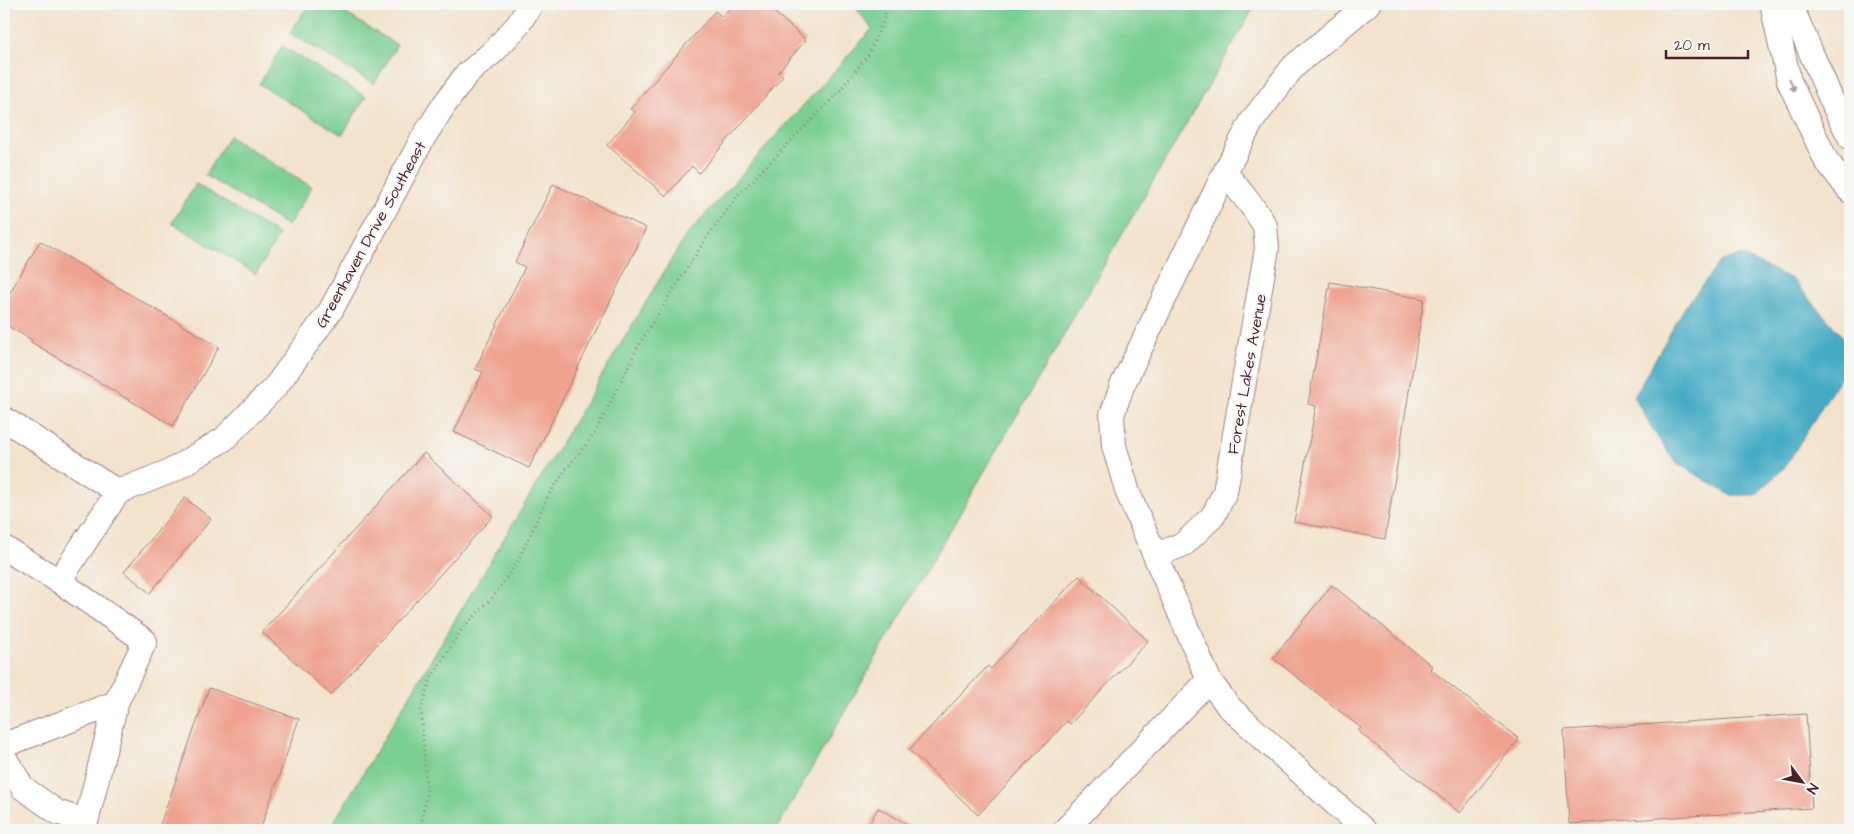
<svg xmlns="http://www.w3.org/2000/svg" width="1854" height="834" viewBox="0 0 1854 834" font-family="'Architects Daughter',sans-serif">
  <rect width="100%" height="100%" fill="#f6f6f2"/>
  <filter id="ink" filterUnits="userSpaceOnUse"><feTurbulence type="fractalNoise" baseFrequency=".02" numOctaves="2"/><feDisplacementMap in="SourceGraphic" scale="10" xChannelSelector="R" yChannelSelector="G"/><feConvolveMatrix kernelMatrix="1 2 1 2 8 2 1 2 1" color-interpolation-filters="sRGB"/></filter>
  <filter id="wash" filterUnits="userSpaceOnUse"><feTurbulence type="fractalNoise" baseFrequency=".0096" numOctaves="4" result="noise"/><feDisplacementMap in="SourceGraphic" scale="20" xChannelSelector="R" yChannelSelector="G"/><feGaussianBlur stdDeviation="1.12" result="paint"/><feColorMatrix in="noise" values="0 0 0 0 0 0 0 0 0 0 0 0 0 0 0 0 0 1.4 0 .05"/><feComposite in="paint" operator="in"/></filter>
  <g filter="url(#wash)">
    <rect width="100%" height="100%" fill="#f3e3cc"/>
    <!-- green -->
    <path fill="#7acf92" stroke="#62775e" d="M309 4H330L397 45 374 84 290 33Z
      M853 4H1256L776 830H329L685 237 872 29Z
      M282 46 366 97 342 135 259 84Z
      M229 136 312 187 288 226 205 175Z
      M196 184 279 235 256 274 172 223Z"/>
    <!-- water -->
    <path fill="#44abc4" stroke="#476578" d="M1741 255 1792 279 1842 336 1848 347 1850 361 1785 467 1756 495H1730L1674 461 1656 435 1634 396 1685 307 1721 261Z"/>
    <g id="blocks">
      <!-- building -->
      <path fill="#efa38f" d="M733 4H765L806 40 778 72 783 76 699 173 692 166 666 196 607 145 635 112 630 109 715 11 722 17Z
        M553 184 646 228 529 468 454 432 483 372 475 369 525 267 515 262Z
        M40 241 219 347 173 426 31 342 32 340 4 324V303Z
        M1330 282 1424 299 1385 539 1294 522 1316 406 1308 404Z
        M424 453 493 516 331 695 262 632Z
        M185 498 211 519 150 593 124 572Z
        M1079 576 1148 641 1070 724 1067 721 978 815 909 750 988 666 991 669Z
        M1332 585 1432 666 1430 669 1519 739 1460 813 1358 731 1361 728 1273 658Z
        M209 688 299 719 260 830H158Z
        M1806 714 1812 808 1569 824 1564 730Z
        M878 808 918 830H866Z"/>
    </g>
  </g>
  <g filter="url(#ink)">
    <use href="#blocks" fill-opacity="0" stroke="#9e817c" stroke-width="1"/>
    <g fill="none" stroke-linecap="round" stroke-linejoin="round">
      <!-- street casing -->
      <g stroke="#9e817c" stroke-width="26">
        <path id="street" d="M1772 4 1789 81 1826 160 1850 191
          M1790 4 1835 108 1850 137
          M4 419 118 492 173 470 224 439 276 386 331 310 423 138 444 105 466 75 494 51 518 25 531 4
          M4 548 59 581 145 641 116 703 86 822 57 812 23 788 4 757
          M1156 555 1184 544 1213 516 1225 492 1267 248 1265 226 1254 209 1225 172
          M59 581 118 492
          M1209 680 1228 706 1364 830
          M4 745 116 703
          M1065 830 1209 680 1128 493 1114 446 1112 415 1122 386 1225 172 1252 121 1293 67 1368 4"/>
      </g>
      <!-- path -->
      <path stroke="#9e817c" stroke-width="3" stroke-dasharray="1 4" stroke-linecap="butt" d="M420 830 427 792 421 710 431 678 462 629 493 597 518 561 548 496 566 469 595 433 641 341 707 237 739 194 836 95 868 55 884 19 887 4"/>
      <!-- street -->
      <use href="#street" stroke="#fff" stroke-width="24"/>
    </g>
    <!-- one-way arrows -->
    <defs><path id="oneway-solid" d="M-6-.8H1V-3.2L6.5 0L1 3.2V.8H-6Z" transform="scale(1.25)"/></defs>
    <use fill="#ae9aa0" href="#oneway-solid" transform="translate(1792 85) rotate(68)"/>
  </g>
  <g text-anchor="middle" stroke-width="4" stroke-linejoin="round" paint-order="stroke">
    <!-- street labels -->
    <g font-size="16" fill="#4a1f2b" stroke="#f6f6f2">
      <text transform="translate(370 234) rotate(-61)" y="6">Greenhaven Drive Southeast</text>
      <text transform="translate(1246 374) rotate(-80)" y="6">Forest Lakes Avenue</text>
    </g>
  </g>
  <!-- margin -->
  <rect width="1854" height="834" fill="none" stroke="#f6f6f2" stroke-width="20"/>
  <!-- north arrow -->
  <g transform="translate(1802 782) rotate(122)" stroke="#f6f6f2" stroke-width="4" paint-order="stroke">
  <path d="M0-4L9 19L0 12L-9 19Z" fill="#4a1f2b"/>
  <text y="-8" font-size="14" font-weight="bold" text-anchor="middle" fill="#4a1f2b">N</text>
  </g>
  <!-- scale -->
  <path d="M1666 50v8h82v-8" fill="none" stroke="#4a1f2b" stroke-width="2.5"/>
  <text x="1674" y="50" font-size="15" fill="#4a1f2b" stroke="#f6f6f2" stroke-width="4" paint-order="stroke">20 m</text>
</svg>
